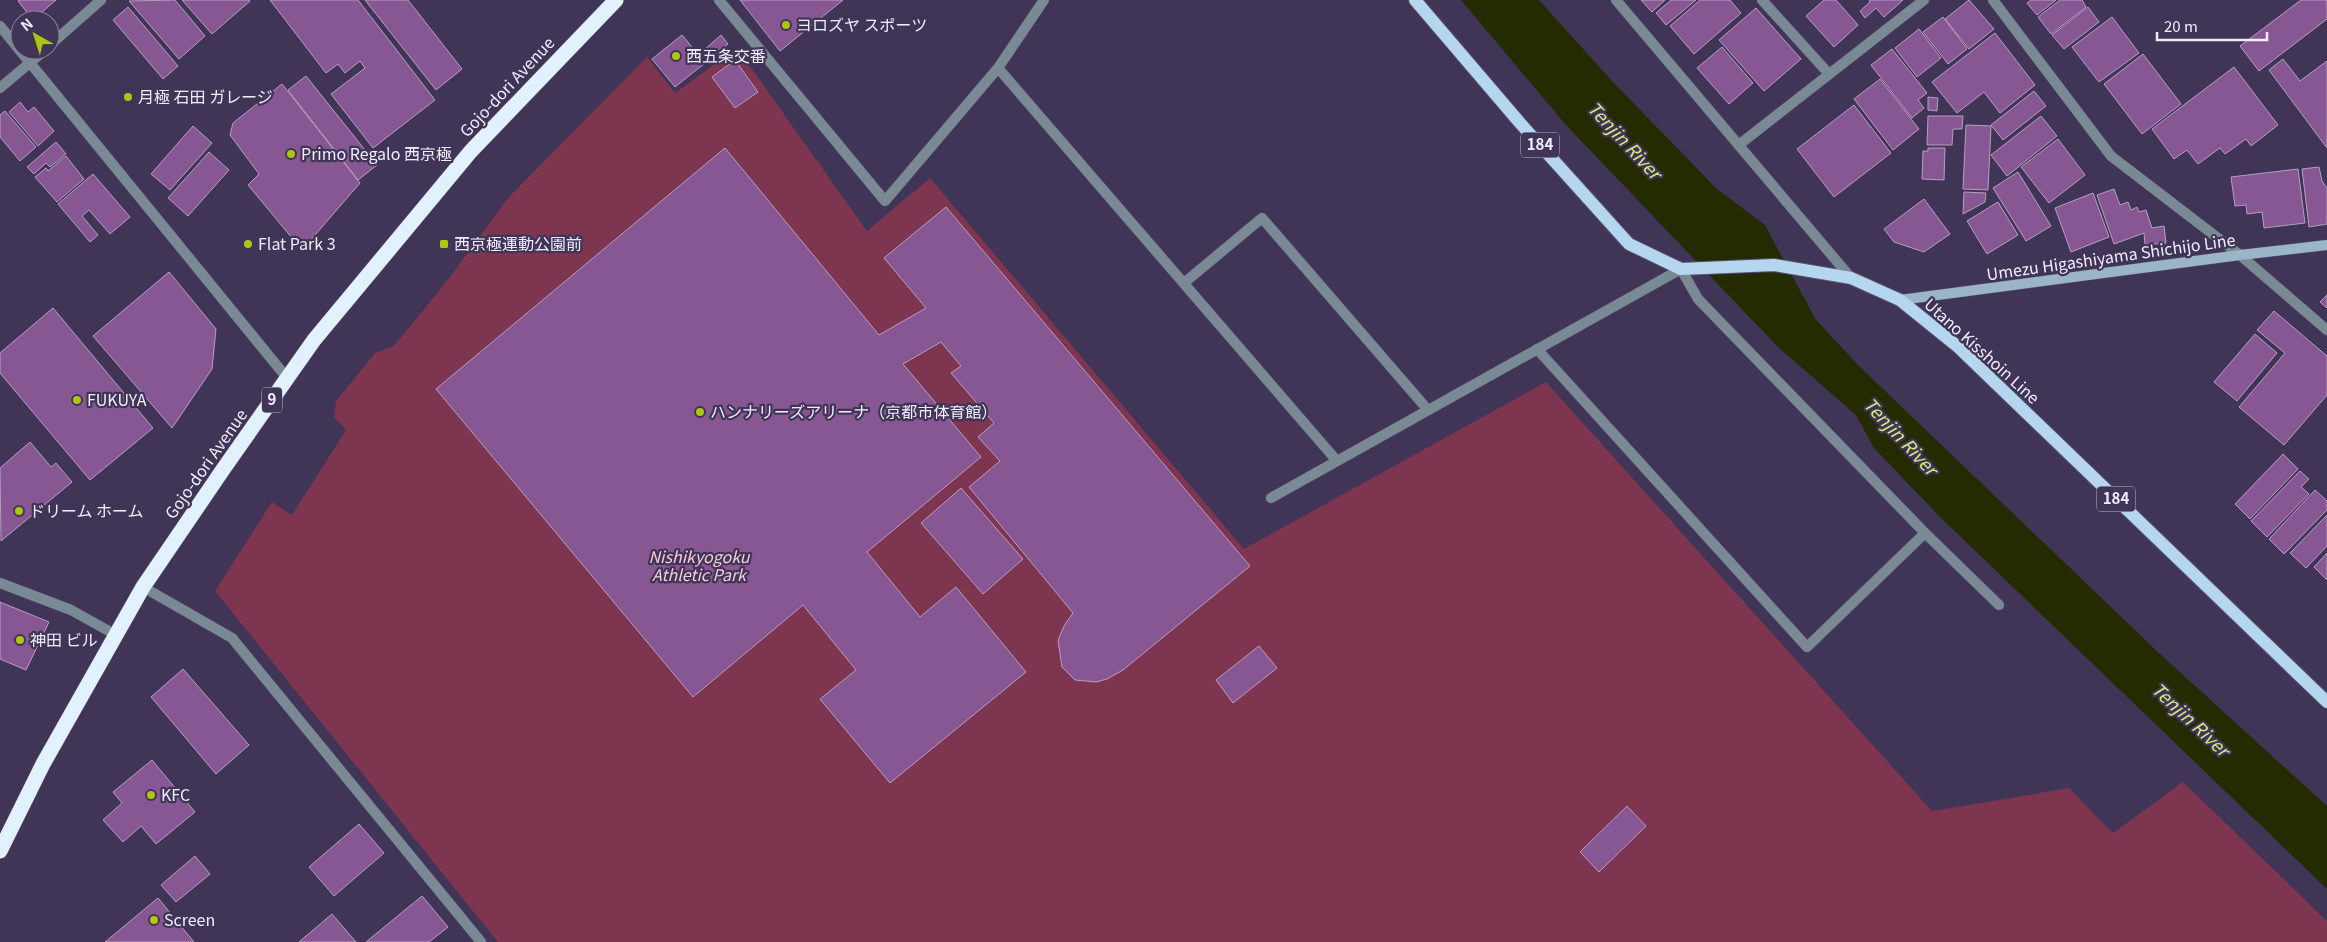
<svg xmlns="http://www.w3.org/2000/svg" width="2327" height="942" viewBox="0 0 2327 942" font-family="Georgia,'Noto Sans JP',serif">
  <rect width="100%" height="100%" fill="#403556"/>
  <!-- green -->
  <path fill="#7d3550" d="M737 48 867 231 930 178 1244 549 1546 382 1932 811 2069 788 2113 833 2183 782 2327 921V942H498L215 591 272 502 292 515 346 430 334 417 336 401 375 353 394 346 450 277 507 199 647 57 675 93Z"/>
  <!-- water -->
  <path fill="#242b00" d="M1461 0H1539L1612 81 1717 189 1765 225 1816 320 1861 368 2159 653 2327 806V889L1940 517 1874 448 1856 415 1778 347 1566 125Z"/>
  <!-- building -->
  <path fill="#875794" stroke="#b99ec1" d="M56 0 33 20 18 1 19 0Z
    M175 0 205 36 179 59 129 1Z
    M182 0H249L250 1 212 34Z
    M270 0H358L435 100 373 148 331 94 365 68 360 61 345 73 338 64 326 73Z
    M365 0H408L462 69 436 90Z
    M740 0H843L780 51Z
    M1641 0H1665L1652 12Z
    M1671 0H1696L1666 25 1656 13Z
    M1700 0H1730L1741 13 1694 54 1670 26Z
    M1824 0H1836L1858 25 1834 47 1806 16Z
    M1869 0H1903L1884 17 1876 8 1865 18 1860 11 1870 2Z
    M1969 0 1994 29 1969 49 1945 19Z
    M2031 0H2056L2037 15 2027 3Z
    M2060 0H2082L2086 7 2051 34 2038 17Z
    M2301 0H2327V19L2259 71 2240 46Z
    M128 7 178 66 163 79 113 20Z
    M2088 7 2099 22 2064 49 2052 35Z
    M1756 8 1801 59 1764 91 1719 40Z
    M1943 17 1967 49 1948 64 1923 32Z
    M2112 17 2139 53 2099 82 2072 47Z
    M1919 29 1941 58 1917 77 1895 48Z
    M1995 33 2035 85 2000 113 1984 92 1957 113 1932 82Z
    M682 35 705 63 675 87 652 59Z
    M721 35 728 44 711 58 704 50Z
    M1722 47 1753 83 1729 104 1697 68Z
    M1892 49 1927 93 1918 100 1924 108 1912 118 1871 65Z
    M2143 54 2181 104 2142 134 2104 84Z
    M2283 59 2300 81 2327 61V148L2269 70Z
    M735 60 758 92 735 108 712 77Z
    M2234 67 2278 125 2251 146 2246 139 2225 154 2220 148 2198 164 2187 150 2174 159 2152 129Z
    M306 76 377 165 358 180 288 90Z
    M1880 79 1919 129 1893 150 1854 99Z
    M282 84 360 183 302 250 248 185 259 174 230 135 233 123Z
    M2034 91 2046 106 2003 140 1991 125Z
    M1928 97 1938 98 1937 111 1928 110Z
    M20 102 28 112 34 107 54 131 38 146 9 112Z
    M1854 105 1891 153 1834 197 1797 149Z
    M5 111 36 147 20 161 0 137V115Z
    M1928 116H1963L1962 129H1953L1952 145H1927Z
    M2041 116 2057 136 2007 176 1991 155Z
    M1966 125 1991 126 1988 190 1963 189Z
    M193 126 212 143 170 190 151 174Z
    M2058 139 2085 175 2049 203 2021 167Z
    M56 142 66 154 50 167 46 163 34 174 27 167Z
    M725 148 879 335 926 308 884 258 946 207 1250 566 1123 670 1107 679 1096 682 1075 680 1062 667 1058 640 1064 626 1073 613 969 487 1000 461 978 437 994 423 951 373 961 366 941 342 903 364 981 457 867 552 920 617 956 587 1026 672 890 783 820 699 856 670 803 605 693 697 436 389Z
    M1928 148H1945L1944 180 1922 179 1923 151H1928Z
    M209 152 229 170 188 216 168 198Z
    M66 156 84 179 57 202 35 177 46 168 48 171Z
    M2319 167 2322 181 2327 188V224L2309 227 2302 169Z
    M2298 169 2305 223 2264 228 2262 212 2247 214 2246 205 2235 206 2231 177Z
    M2018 172 2051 226 2026 241 1993 188Z
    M93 174 130 217 110 234 89 210 82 216 98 235 90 242 58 204Z
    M2114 189 2120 205 2128 202 2131 210 2137 207 2139 212 2146 210 2152 228 2164 226 2166 243 2145 245 2144 233 2114 244 2097 195Z
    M1964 192 1986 193 1985 202 1963 214Z
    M2093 193 2109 237 2071 252 2055 208Z
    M1924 199 1950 234 1924 252 1894 242 1884 229Z
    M1998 202 2018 235 1987 254 1967 221Z
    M169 272 216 329 212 369 172 428 93 336Z
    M2327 295V308L2320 302Z
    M53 308 153 428 90 480 0 373V353Z
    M2274 311 2327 356V395L2284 445 2239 407 2285 353 2257 330Z
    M2255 334 2277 353 2237 401 2214 382Z
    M30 442 51 467 56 463 72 482 1 541 0 468Z
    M2283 454 2298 469 2250 519 2235 504Z
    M2300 471 2309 479 2301 487 2309 494 2267 537 2251 521Z
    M961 488 1023 559 983 594 921 523Z
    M2315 490 2327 501V510L2284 554 2269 539Z
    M2327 515V546L2306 568 2290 553Z
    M2327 553V580L2314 567Z
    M0 602 49 622 26 670 0 659Z
    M1259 646 1277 668 1233 703 1216 680Z
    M183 669 249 745 216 774 151 697Z
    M152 760 195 812 156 844 141 826 123 842 103 820 122 803 113 792Z
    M1627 806 1646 826 1599 872 1580 852Z
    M359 824 384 853 334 896 309 867Z
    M195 856 210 874 176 902 161 885Z
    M422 896 448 927 429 942H366Z
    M158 898 194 942H105Z
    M332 914 356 942H299Z"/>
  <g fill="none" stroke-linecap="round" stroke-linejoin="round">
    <!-- street casing -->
    <g stroke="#5c5271" stroke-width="11">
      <path id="street" d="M719 0 885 201 998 68 1337 461
        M1616 0 1851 278
        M1762 0 1829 74
        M1993 0 2111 156 2240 255 2327 330
        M0 26 287 378
        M50 45 101 0
        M998 68 1044 0
        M0 88 45 50
        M1740 144 1924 0
        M1184 283 1262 218 1428 410
        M1537 349 1807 647 1925 533
        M1271 498 1681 269 1698 299 1925 533 1999 605
        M0 583 71 610 116 635
        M143 587 232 638 481 942"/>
    </g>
    <!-- secondary casing -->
    <g stroke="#5c5271" stroke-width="11">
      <path id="secondary" d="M1900 300 2240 255 2327 245"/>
    </g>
    <!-- primary casing -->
    <g stroke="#5c5271" stroke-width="14">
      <path id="primary" d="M1415 0 1520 123 1629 244 1681 269 1774 265 1851 278 1900 300 1957 346 2327 702"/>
    </g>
    <!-- highway casing -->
    <g stroke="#5c5271" stroke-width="16">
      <path id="highway" d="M0 851 43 764 143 587 224 468 314 340 471 151 616 0"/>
    </g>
    <!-- street -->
    <use href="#street" stroke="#798a95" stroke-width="10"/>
    <!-- secondary -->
    <use href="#secondary" stroke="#9bb5c8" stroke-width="10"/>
    <!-- primary -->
    <use href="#primary" stroke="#b4d6ef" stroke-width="12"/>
    <!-- highway -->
    <use href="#highway" stroke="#e1f1fd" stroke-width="15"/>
  </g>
  <!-- markers -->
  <g fill="#acc611" stroke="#403556" stroke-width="2">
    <circle cx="786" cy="25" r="5"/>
    <circle cx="676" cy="56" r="5"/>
    <circle cx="128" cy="97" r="5"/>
    <circle cx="291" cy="154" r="5"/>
    <circle cx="248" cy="244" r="5"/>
    <rect x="439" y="239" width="10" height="10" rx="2.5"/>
    <circle cx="77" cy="400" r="5"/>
    <circle cx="700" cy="412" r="5"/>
    <circle cx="19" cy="511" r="5"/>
    <circle cx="20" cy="640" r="5"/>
    <circle cx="151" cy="795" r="5"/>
    <circle cx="154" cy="920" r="5"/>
  </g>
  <g text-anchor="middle" stroke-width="4.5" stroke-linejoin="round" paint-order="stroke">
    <!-- shield labels -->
    <g fill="#403556" stroke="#bbb5cb" stroke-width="1">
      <rect x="1521" y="132.5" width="38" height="25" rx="4"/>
      <rect x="262" y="387.5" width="20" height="25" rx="4"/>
      <rect x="2097" y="486.5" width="38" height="25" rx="4"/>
    </g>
    <g font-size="15" font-weight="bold" fill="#f0ecfd">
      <text x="1540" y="150">184</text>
      <text x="272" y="405">9</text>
      <text x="2116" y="504">184</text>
    </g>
    <!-- poi labels -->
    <g font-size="16" fill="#f0ecfd" stroke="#403556" text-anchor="start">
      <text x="796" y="31">ヨロズヤ スポーツ</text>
      <text x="686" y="62">西五条交番</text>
      <text x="138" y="103">月極 石田 ガレージ</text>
      <text x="301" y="160">Primo Regalo 西京極</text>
      <text x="258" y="250">Flat Park 3</text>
      <text x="454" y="250">西京極運動公園前</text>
      <text x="87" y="406">FUKUYA</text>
      <text x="710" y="418">ハンナリーズアリーナ（京都市体育館）</text>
      <text x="29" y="517">ドリーム ホーム</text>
      <text x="30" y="646">神田 ビル</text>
      <text x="161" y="801">KFC</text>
      <text x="164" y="926">Screen</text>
    </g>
    <!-- street labels -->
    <g font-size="16" fill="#f0ecfd" stroke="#403556">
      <text transform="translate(507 87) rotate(-47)" y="6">Gojo-dori Avenue</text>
      <text transform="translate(2111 257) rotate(-8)" y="6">Umezu Higashiyama Shichijo Line</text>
      <text transform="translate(1982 351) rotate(42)" y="6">Utano Kisshoin Line</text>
      <text transform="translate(206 464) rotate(-55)" y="6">Gojo-dori Avenue</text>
    </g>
    <!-- park labels -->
    <g font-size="16" font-style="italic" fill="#f9cbd8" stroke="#403556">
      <text x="699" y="563">Nishikyogoku<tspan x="699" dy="18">Athletic Park</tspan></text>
    </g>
    <!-- water labels -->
    <g font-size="18" font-style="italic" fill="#d3e97d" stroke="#403556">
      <text transform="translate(1624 141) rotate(47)" y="6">Tenjin River</text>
      <text transform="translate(1900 437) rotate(47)" y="6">Tenjin River</text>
      <text transform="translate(2190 720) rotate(43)" y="6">Tenjin River</text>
    </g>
  </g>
  <!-- north arrow -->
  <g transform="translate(35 35) rotate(321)"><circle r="24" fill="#403556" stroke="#867e99"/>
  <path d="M0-4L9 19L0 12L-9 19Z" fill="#acc611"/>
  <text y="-8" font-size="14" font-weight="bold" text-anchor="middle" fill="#f0ecfd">N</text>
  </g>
  <!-- scale -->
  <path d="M2157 32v8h110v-8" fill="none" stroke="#f0ecfd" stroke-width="2.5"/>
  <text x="2164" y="32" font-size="15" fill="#f0ecfd" stroke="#403556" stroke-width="4" paint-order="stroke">20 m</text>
</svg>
